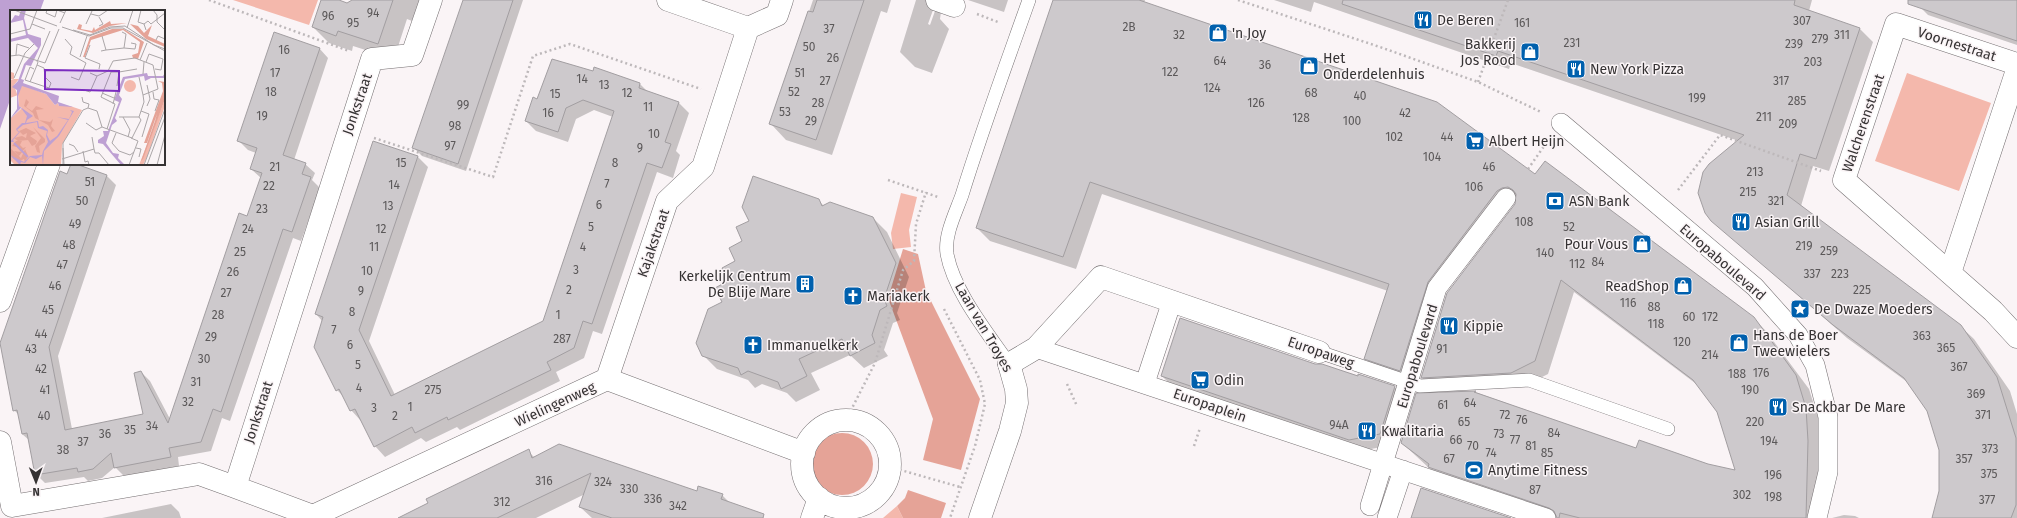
<svg xmlns="http://www.w3.org/2000/svg" width="2017" height="518" viewBox="0 0 2017 518" font-family="'Fira Sans',sans-serif">
  <rect width="100%" height="100%" fill="#faf4f6"/>
  <!-- green -->
  <path fill="#f4b8ac" d="M233 0H318L309 25Z
    M1907 73 1991 103 1959 191 1875 161Z
    M901 193 917 197 909 230 911 247 893 249 891 233Z
    M897 506 903 518H883Z"/>
  <!-- forest -->
  <path fill="#e5a397" d="M903 249 918 254 926 291 980 399 961 470 923 460 933 419 888 298Z
    M811 464a31 31 0 1 1 62 0a31 31 0 1 1-62 0Z
    M908 490 946 503 941 518H903L897 506 905 498Z"/>
  <!-- water -->
  <path fill="#bea0d3" d="M0 0H44L40 11H11V97L0 129Z"/>
  <!-- shadow -->
  <path fill="#0003" fill-rule="evenodd" d="M322 0H336L347 4 354 0H420L412 21 407 19 394 59 353 46 352 51 329 43 313 27Z
    M464 0H523L466 171 422 156 414 148Z
    M813 0H891L887 13 881 11 832 155 786 140 771 124Z
    M916 0H959L941 12 940 19 949 29 932 73 915 67 900 52ZM933 10 935 11 930 25 928 24Z
    M968 0H1008L1004 12Z
    M1054 0H1145L1144 3 1535 176 1753 318 1766 331 1809 389 1819 421 1820 518H1557L1442 480 1402 443 1417 394 1475 392 1637 449 1737 472 1718 412 1699 386 1574 292 1548 374 1524 386 1435 390 1422 378 1516 205 1517 199 1510 204 1441 295 1413 383 1378 371 1365 358 1388 291 1102 194 1076 269 990 241 977 228Z
    M1274 0H1812L1809 11 1860 29 1873 42 1829 171 1813 166 1801 206 1960 326 1974 339 2010 391 2017 414V518H1933L1940 491V450L1928 411 1910 384 1847 338 1712 220 1739 141 1511 63 1509 69 1314 2 1311 12Z
    M1923 0H2017V45L1928 15 1920 7Z
    M319 48 328 58 294 160 305 164 315 173 312 180 320 188 301 241 293 238 230 421 222 418 211 451 178 457 179 466 125 477 115 467 102 478 88 481 84 477 45 483 36 474 29 440 22 434 19 415 14 410 72 164 107 176 116 185 58 356 72 429 144 415 141 372 150 381 170 419 248 217 261 178 251 169 256 153 248 150 239 141Z
    M594 68 640 84 649 93 679 103 689 113 676 151 680 155 673 178 657 172 602 334 593 331 584 358 556 372 560 381 460 430 457 427 426 442 421 438 385 457 375 446 361 421 351 410 345 398 337 390 323 322 316 314 418 157 428 167 369 341 395 395 544 322 613 117 594 110 576 119 568 142 536 131 526 121 537 100 593 72Z
    M818 200 824 206 873 218 887 232 909 277 897 313 900 320 893 323 884 350 888 356 864 368 850 355 811 373 820 390 796 402 787 393 762 384 755 388 748 380 717 369 703 355 736 262Z
    M1322 365 1395 387 1406 398 1391 445 1361 451 1173 387 1162 376Z
    M528 451 535 458 698 493 722 495 731 504 760 514 764 518H592L580 507 585 494 536 518H400Z
    M171 504 179 512 181 518H102Z
    M1844 515 1855 516 1859 518H1832Z"/>
  <!-- building -->
  <path fill="#cdc9cc" stroke="#a29ea1" d="M321 0H339L347 3 352 0H393L378 44 338 31 336 36 312 27Z
    M463 0H513L458 164 412 148Z
    M817 0H864L816 140 769 124 808 11 813 12Z
    M1053 0H1139L1437 102 1535 174 1545 161 1754 317 1796 375 1806 408 1808 441 1806 518H1580L1560 513 1559 518H1557L1554 511 1549 508 1428 467 1429 464 1401 443 1416 393 1476 391 1474 392 1636 448 1639 440 1708 464 1735 470 1717 412 1693 380 1561 280 1535 361 1511 373 1421 378 1447 293 1515 204 1516 194 1513 190 1508 187 1502 188 1497 191 1428 282 1400 371 1364 359 1389 284 1090 182 1063 257 976 228Z
    M1343 0H1795L1794 5 1860 28 1816 159 1800 154 1787 195 1961 325 1997 377 2016 438V505L2011 518H1932L1939 491V450L1927 411 1904 378 1833 325 1711 221 1705 213 1698 193 1703 172 1709 164 1744 135 1498 51 1496 56 1342 4Z
    M1908 0H2017V41L1908 4Z
    M274 32 320 48 283 155 306 163 302 174 311 177 292 232 283 229 221 412 213 409 201 442 169 448 171 457 114 468 111 453 93 469 78 472 77 468 35 475 27 433 22 434 17 410 13 411 0 343 60 171 67 174 71 164H76L107 175 49 347 65 430 143 414 134 373 141 371 168 423 239 213 247 216 262 173 250 169 257 148 237 141Z
    M552 59 593 71 594 67 640 83 639 88 679 102 665 142 671 144 662 168 647 163 592 324 583 321 574 348 547 362 551 370 448 420 447 417 415 433 412 427 374 447 355 409 350 411 339 389 336 391 314 347 323 317 315 314 373 141 418 156 359 330 391 396 543 321 614 111 583 100 566 108 558 132 525 121 533 97 537 99Z
    M753 176 819 199 822 206 830 202 873 217 896 263 884 299 887 306 880 310 872 335 875 343 850 356 842 339 799 359 807 376 781 389 778 382 748 371 741 375 738 368 702 356 696 343 708 309 722 302 715 288 728 281 722 268 735 261 729 248 742 241 736 227 749 221 742 207Z
    M1180 318 1315 364H1322L1358 376V374L1395 386 1380 434 1349 440 1161 376Z
    M559 444 697 491 698 486 723 494 721 499 764 514 763 518H612L579 507 591 473 497 518H398L428 503 426 499 529 449 532 458Z
    M1421 488 1511 518H1411Z"/>
  <g fill="none" stroke-linecap="round" stroke-linejoin="round">
    <!-- service casing -->
    <g stroke="#746f71" stroke-width="14">
      <path id="service" d="M1319 352 1420 386 1529 380 1668 429
        M1009 364C988 333 954 292 947 254 944 235 956 212 962 195 982 130 1006 65 1029 0"/>
    </g>
    <!-- pedestrian casing -->
    <g stroke="#746f71" stroke-width="20">
      <path id="pedestrian" d="M1561 123 1755 287 1798 335 1815 365 1828 417V472L1817 518
        M1036 348 1546 518
        M1145 383 1172 301
        M1370 506 1437 288 1506 198
        M1387 518 1403 470"/>
    </g>
    <!-- minor casing -->
    <g stroke="#746f71" stroke-width="23">
      <path id="minor" d="M668 0 748 28 777 15 782 0
        M937 0 954 6
        M2017 64 1896 24 1844 180 1993 311 2017 337
        M1950 273 2017 70
        M0 301 49 164
        M1009 364 1036 348 1101 277 1319 352
        M607 379 667 201 703 167 748 28
        M802 464a44 44 0 1 1 88 0a44 44 0 1 1-88 0Z
        M0 442 12 506 199 474 235 487 372 59 412 55 431 0
        M235 487 313 516 607 379 804 453
        M812 518 819 498"/>
    </g>
    <!-- tertiary casing -->
    <g stroke="#746f71" stroke-width="23">
      <path id="tertiary" d="M980 518 1010 431 1017 403 1016 389 1009 364"/>
    </g>
    <!-- path -->
    <path stroke="#bdb8ba" stroke-width="2.5" stroke-dasharray="2 3" stroke-linecap="butt" d="M209 0 349 51
      M1238 0 1380 47 1478 82 1541 112
      M977 14 998 22
      M1478 82 1508 0
      M374 138 493 177 533 56 570 44 701 89
      M1528 169 1547 142
      M888 180 938 197
      M1678 190 1720 135 1821 171
      M944 309 980 380 985 404 975 446 950 518
      M1067 384 1077 406
      M846 420 875 363 903 270 914 261 916 224 926 192
      M1194 446 1200 428
      M890 467 960 487"/>
    <!-- service -->
    <use href="#service" stroke="#fff" stroke-width="13"/>
    <!-- pedestrian -->
    <use href="#pedestrian" stroke="#fff" stroke-width="19"/>
    <!-- minor -->
    <use href="#minor" stroke="#fff" stroke-width="22"/>
    <!-- tertiary -->
    <use href="#tertiary" stroke="#fff" stroke-width="22"/>
  </g>
  <!-- icons -->
  <defs>
    <g id="restaurant-square" transform="scale(1)"><rect x="-9" y="-9" width="18" height="18" rx="4" fill="#0060ad" stroke="#faf4f6"/><path d="M-5-6h1v4h1v-4h1v4h1v-4h1v5L-1.5 .5V6h-2V.5L-5-1ZM5-6V6H3V1.5H1.5Q1.5-4 5-6Z" fill="#fff"/></g>
    <g id="shop-square" transform="scale(1)"><rect x="-9" y="-9" width="18" height="18" rx="4" fill="#0060ad" stroke="#faf4f6"/><path d="M-5-2.5h2.3a2.7 3.5 0 0 1 5.4 0H5L5.5 6h-11ZM-1.5-2.5h3a1.5 2.3 0 0 0-3 0Z" fill="#fff"/></g>
    <g id="supermarket-square" transform="scale(1)"><rect x="-9" y="-9" width="18" height="18" rx="4" fill="#0060ad" stroke="#faf4f6"/><path d="M-6-5.5h2.5l.6 2H6L4.5 2H-2.5L-4.4-4H-6ZM-1.5 3.2a1.3 1.3 0 1 0 .1 0ZM3 3.2a1.3 1.3 0 1 0 .1 0Z" fill="#fff"/></g>
    <g id="bank-square" transform="scale(1)"><rect x="-9" y="-9" width="18" height="18" rx="4" fill="#0060ad" stroke="#faf4f6"/><path d="M-6-4H6V4H-6ZM0-2.3a2.3 2.3 0 1 0 0 4.6a2.3 2.3 0 1 0 0-4.6Z" fill="#fff"/></g>
    <g id="building-square" transform="scale(1)"><rect x="-9" y="-9" width="18" height="18" rx="4" fill="#0060ad" stroke="#faf4f6"/><path d="M-4-6H4V6H1V3H-1V6H-4ZM-2.5-4.3h1.7v1.8h-1.7ZM.8-4.3h1.7v1.8H.8ZM-2.5-1h1.7V.8h-1.7ZM.8-1h1.7V.8H.8Z" fill="#fff"/></g>
    <g id="church-square" transform="scale(1)"><rect x="-9" y="-9" width="18" height="18" rx="4" fill="#0060ad" stroke="#faf4f6"/><path d="M-1.2-6h2.4v3.5h3.3v2.4h-3.3V6h-2.4V-.1h-3.3v-2.4h3.3Z" fill="#fff"/></g>
    <g id="sight-square" transform="scale(1)"><rect x="-9" y="-9" width="18" height="18" rx="4" fill="#0060ad" stroke="#faf4f6"/><path d="M0-6L1.8-2.2L6-1.7L2.9 1.2L3.7 5.4L0 3.3L-3.7 5.4L-2.9 1.2L-6-1.7L-1.8-2.2Z" fill="#fff"/></g>
    <g id="stadium-square" transform="scale(1)"><rect x="-9" y="-9" width="18" height="18" rx="4" fill="#0060ad" stroke="#faf4f6"/><path d="M0-5a6.5 5 0 1 0 0 10a6.5 5 0 1 0 0-10ZM-3.5-1.8h7v3.6h-7Z" fill="#fff"/></g>
  </defs>
  <g fill-rule="evenodd">
    <use href="#restaurant-square" x="1423" y="20"/>
    <use href="#shop-square" x="1218" y="33"/>
    <use href="#shop-square" x="1530" y="52"/>
    <use href="#shop-square" x="1309" y="66"/>
    <use href="#restaurant-square" x="1576" y="69"/>
    <use href="#supermarket-square" x="1475" y="141"/>
    <use href="#bank-square" x="1555" y="201"/>
    <use href="#restaurant-square" x="1741" y="222"/>
    <use href="#shop-square" x="1642" y="244"/>
    <use href="#building-square" x="805" y="284"/>
    <use href="#shop-square" x="1683" y="286"/>
    <use href="#church-square" x="853" y="296"/>
    <use href="#sight-square" x="1800" y="309"/>
    <use href="#restaurant-square" x="1449" y="326"/>
    <use href="#shop-square" x="1739" y="343"/>
    <use href="#church-square" x="753" y="345"/>
    <use href="#supermarket-square" x="1200" y="380"/>
    <use href="#restaurant-square" x="1778" y="407"/>
    <use href="#restaurant-square" x="1367" y="431"/>
    <use href="#stadium-square" x="1474" y="470"/>
  </g>
  <g text-anchor="middle" stroke-width="3" stroke-linejoin="round" paint-order="stroke">
    <!-- number labels -->
    <g font-size="12" fill="#5b5859">
      <text x="373" y="17">94</text>
      <text x="328" y="20">96</text>
      <text x="1802" y="25">307</text>
      <text x="353" y="27">95</text>
      <text x="1522" y="27">161</text>
      <text x="1129" y="31">2B</text>
      <text x="829" y="33">37</text>
      <text x="1179" y="39">32</text>
      <text x="1842" y="39">311</text>
      <text x="1820" y="43">279</text>
      <text x="1572" y="47">231</text>
      <text x="1794" y="48">239</text>
      <text x="809" y="51">50</text>
      <text x="284" y="54">16</text>
      <text x="833" y="62">26</text>
      <text x="1220" y="65">64</text>
      <text x="1813" y="66">203</text>
      <text x="1265" y="69">36</text>
      <text x="1170" y="76">122</text>
      <text x="275" y="77">17</text>
      <text x="800" y="77">51</text>
      <text x="582" y="83">14</text>
      <text x="825" y="85">27</text>
      <text x="1781" y="85">317</text>
      <text x="604" y="89">13</text>
      <text x="1212" y="92">124</text>
      <text x="271" y="96">18</text>
      <text x="794" y="96">52</text>
      <text x="627" y="97">12</text>
      <text x="1311" y="97">68</text>
      <text x="555" y="98">15</text>
      <text x="1360" y="100">40</text>
      <text x="1697" y="102">199</text>
      <text x="1797" y="105">285</text>
      <text x="818" y="107">28</text>
      <text x="1256" y="107">126</text>
      <text x="463" y="109">99</text>
      <text x="648" y="111">11</text>
      <text x="785" y="116">53</text>
      <text x="548" y="117">16</text>
      <text x="1405" y="117">42</text>
      <text x="262" y="120">19</text>
      <text x="1764" y="121">211</text>
      <text x="1301" y="122">128</text>
      <text x="811" y="125">29</text>
      <text x="1352" y="125">100</text>
      <text x="1788" y="128">209</text>
      <text x="455" y="130">98</text>
      <text x="654" y="138">10</text>
      <text x="1394" y="141">102</text>
      <text x="1447" y="141">44</text>
      <text x="450" y="150">97</text>
      <text x="640" y="152">9</text>
      <text x="1432" y="161">104</text>
      <text x="401" y="167">15</text>
      <text x="615" y="167">8</text>
      <text x="275" y="171">21</text>
      <text x="1489" y="171">46</text>
      <text x="1755" y="176">213</text>
      <text x="90" y="186">51</text>
      <text x="607" y="188">7</text>
      <text x="394" y="189">14</text>
      <text x="269" y="190">22</text>
      <text x="1474" y="191">106</text>
      <text x="1748" y="196">215</text>
      <text x="82" y="205">50</text>
      <text x="1776" y="205">321</text>
      <text x="599" y="209">6</text>
      <text x="388" y="210">13</text>
      <text x="262" y="213">23</text>
      <text x="1524" y="226">108</text>
      <text x="75" y="228">49</text>
      <text x="591" y="231">5</text>
      <text x="1569" y="231">52</text>
      <text x="248" y="233">24</text>
      <text x="381" y="233">12</text>
      <text x="69" y="249">48</text>
      <text x="1804" y="250">219</text>
      <text x="374" y="251">11</text>
      <text x="583" y="251">4</text>
      <text x="1829" y="255">259</text>
      <text x="240" y="256">25</text>
      <text x="1545" y="257">140</text>
      <text x="1598" y="266">84</text>
      <text x="1577" y="268">112</text>
      <text x="62" y="269">47</text>
      <text x="576" y="274">3</text>
      <text x="367" y="275">10</text>
      <text x="233" y="276">26</text>
      <text x="1812" y="278">337</text>
      <text x="1840" y="278">223</text>
      <text x="55" y="290">46</text>
      <text x="569" y="294">2</text>
      <text x="1862" y="294">225</text>
      <text x="361" y="295">9</text>
      <text x="226" y="297">27</text>
      <text x="1628" y="307">116</text>
      <text x="1654" y="311">88</text>
      <text x="48" y="314">45</text>
      <text x="352" y="316">8</text>
      <text x="218" y="319">28</text>
      <text x="558" y="319">1</text>
      <text x="1689" y="321">60</text>
      <text x="1710" y="321">172</text>
      <text x="1656" y="328">118</text>
      <text x="334" y="334">7</text>
      <text x="41" y="338">44</text>
      <text x="1922" y="340">363</text>
      <text x="211" y="341">29</text>
      <text x="562" y="343">287</text>
      <text x="1682" y="346">120</text>
      <text x="350" y="349">6</text>
      <text x="1946" y="352">365</text>
      <text x="31" y="353">43</text>
      <text x="1442" y="353">91</text>
      <text x="1710" y="359">214</text>
      <text x="204" y="363">30</text>
      <text x="358" y="369">5</text>
      <text x="1959" y="371">367</text>
      <text x="41" y="373">42</text>
      <text x="1761" y="377">176</text>
      <text x="1737" y="378">188</text>
      <text x="196" y="386">31</text>
      <text x="359" y="392">4</text>
      <text x="45" y="394">41</text>
      <text x="433" y="394">275</text>
      <text x="1750" y="394">190</text>
      <text x="1976" y="398">369</text>
      <text x="188" y="406">32</text>
      <text x="1470" y="407">64</text>
      <text x="1443" y="409">61</text>
      <text x="410" y="411">1</text>
      <text x="374" y="412">3</text>
      <text x="1505" y="419">72</text>
      <text x="1983" y="419">371</text>
      <text x="44" y="420">40</text>
      <text x="395" y="420">2</text>
      <text x="1522" y="424">76</text>
      <text x="1464" y="426">65</text>
      <text x="1755" y="426">220</text>
      <text x="1339" y="429">94A</text>
      <text x="152" y="430">34</text>
      <text x="130" y="434">35</text>
      <text x="1554" y="437">84</text>
      <text x="105" y="438">36</text>
      <text x="1499" y="438">73</text>
      <text x="1456" y="444">66</text>
      <text x="1515" y="444">77</text>
      <text x="1769" y="445">194</text>
      <text x="83" y="446">37</text>
      <text x="1473" y="450">70</text>
      <text x="1531" y="450">81</text>
      <text x="1990" y="453">373</text>
      <text x="63" y="454">38</text>
      <text x="1491" y="457">74</text>
      <text x="1547" y="457">85</text>
      <text x="1449" y="463">67</text>
      <text x="1964" y="463">357</text>
      <text x="1989" y="478">375</text>
      <text x="1773" y="479">196</text>
      <text x="544" y="485">316</text>
      <text x="603" y="486">324</text>
      <text x="629" y="493">330</text>
      <text x="1535" y="494">87</text>
      <text x="1742" y="499">302</text>
      <text x="1773" y="501">198</text>
      <text x="653" y="503">336</text>
      <text x="1987" y="504">377</text>
      <text x="502" y="506">312</text>
      <text x="678" y="510">342</text>
    </g>
    <!-- poi labels -->
    <g font-size="14" fill="#353233" stroke="#faf4f6" text-anchor="start">
      <text x="1437" y="25">De Beren</text>
      <text x="1232" y="38">'n Joy</text>
      <text x="1516" y="49" text-anchor="end">Bakkerij<tspan x="1516" dy="16">Jos Rood</tspan></text>
      <text x="1323" y="63">Het<tspan x="1323" dy="16">Onderdelenhuis</tspan></text>
      <text x="1590" y="74">New York Pizza</text>
      <text x="1489" y="146">Albert Heijn</text>
      <text x="1569" y="206">ASN Bank</text>
      <text x="1755" y="227">Asian Grill</text>
      <text x="1628" y="249" text-anchor="end">Pour Vous</text>
      <text x="791" y="281" text-anchor="end">Kerkelijk Centrum<tspan x="791" dy="16">De Blije Mare</tspan></text>
      <text x="1669" y="291" text-anchor="end">ReadShop</text>
      <text x="867" y="301">Mariakerk</text>
      <text x="1814" y="314">De Dwaze Moeders</text>
      <text x="1463" y="331">Kippie</text>
      <text x="1753" y="340">Hans de Boer<tspan x="1753" dy="16">Tweewielers</tspan></text>
      <text x="767" y="350">Immanuelkerk</text>
      <text x="1214" y="385">Odin</text>
      <text x="1792" y="412">Snackbar De Mare</text>
      <text x="1381" y="436">Kwalitaria</text>
      <text x="1488" y="475">Anytime Fitness</text>
    </g>
    <!-- street labels -->
    <g font-size="14" fill="#353233" stroke="#faf4f6">
      <text transform="translate(1957 44) rotate(18)" y="5">Voornestraat</text>
      <text transform="translate(357 104) rotate(-71)" y="5">Jonkstraat</text>
      <text transform="translate(1863 123) rotate(-71)" y="5">Walcherenstraat</text>
      <text transform="translate(653 243) rotate(-71)" y="5">Kajakstraat</text>
      <text transform="translate(1723 262) rotate(41)" y="5">Europaboulevard</text>
      <text transform="translate(984 327) rotate(60)" y="5">Laan van Troyes</text>
      <text transform="translate(1321 352) rotate(19)" y="5">Europaweg</text>
      <text transform="translate(1417 356) rotate(-73)" y="5">Europaboulevard</text>
      <text transform="translate(555 404) rotate(-25)" y="5">Wielingenweg</text>
      <text transform="translate(1210 405) rotate(19)" y="5">Europaplein</text>
      <text transform="translate(258 412) rotate(-72)" y="5">Jonkstraat</text>
    </g>
  </g>
  <!-- overview -->
  <g transform="translate(10 10)">
    <rect width="155" height="155" fill="#faf4f6"/>
    <path d="M1 62 4 63V69H9L4 75 7 84 12 75 36 84 45 95 48 93 49 96H60L72 100 52 135 51 155H5L0 150V109L12 98 9 96 8 85 0 88V70H4L0 69ZM114 76a6 6 0 1 1 12 0a6 6 0 1 1-12 0ZM155 89V96L137 147 133 155H129Z" fill="#f4b8ac"/>
    <path d="M100 11 101 14 117 13 100 16 83 23 67 19 69 14 72 15 71 19 82 21 84 17 85 20ZM120 14 128 16 134 23 142 15 138 26 155 34V37L136 29ZM102 19H114L134 32 128 49 123 48 122 45 128 43 130 32 113 20 81 30 75 47H73L80 27ZM148 71 155 72V89L133 149 127 155 131 151 145 111 147 104 137 133H134L153 81 152 73ZM16 89 19 92 16 97 22 101 26 96 34 99 26 100 29 110 40 112 43 109 41 116 45 121 42 122 38 115 25 108 23 103 14 96ZM23 117 35 129V132L29 136 30 143 27 142 25 136 31 128ZM16 118 26 123 20 126 27 131 26 134 22 136 18 130 8 131 4 128 12 126 16 128 17 123 13 125 9 121ZM6 131H12L10 135 13 138 16 137 9 146 4 141 11 142 7 137 2 136ZM0 138 11 148 15 139 18 146 15 152 14 149 10 151 4 149 0 144Z" fill="#e5a397"/>
    <path d="M11 0H16L14 8 18 24 31 28V35L21 56 16 55 14 61 11 69 14 70 13 73 49 86 48 92 63 97 49 96 48 93 45 95 36 84 12 76 8 86 9 96 23 106 17 110 16 113 28 111 29 117 33 116 38 120 37 125 40 131 47 126 58 110 47 107 59 109 62 102 60 100 64 101 49 126 34 141 33 155 32 146 26 149 20 147 15 153 11 152 10 155 0 145 14 152 20 146 32 145 33 141 38 132 36 126 37 121 28 118 27 112 13 115 7 120 10 122 3 130 4 132H0L9 122 7 121 6 119 12 113H15L17 106 11 98 0 109 7 99V80L2 77 8 71 14 54 28 38 18 28 0 32V29L16 25 13 10 0 13 5 5 9 6ZM137 63 138 66H153L155 63V68H141L135 71 134 66 115 69 109 85 112 89 105 108 107 111 102 115 96 133 103 143 109 144 108 148 115 155H111L93 134 88 133V130L94 126 93 121H98L109 92 104 90 113 67Z" fill="#bea0d3"/>
    <path fill="none" stroke="#bea0d3" stroke-width="2" d="M4 133 18 147"/>
    <path fill="none" stroke="#aba6a8" stroke-width="1" d="M4 0 47 16M37 0 36 3 45 7 47 0 55 3M131 0 128 12 134 14M143 0 147 5V12L155 20M81 4 89 6 98 0M50 13 56 0M22 14 35 19M76 14 82 1M89 16 93 14 89 7M52 17 79 26 101 18H113L155 41M117 18 123 0M63 20 80 25 100 17 115 16 144 35 155 39M136 20 134 14 138 11 141 14 155 3M112 22 116 24 114 38 125 39 126 34 121 33M0 24 20 19 27 0M55 29 62 37 60 44 76 53 69 70 61 67M146 30 148 26 155 29M80 35 75 48 90 54 89 59M96 40 114 38M91 41 96 40 92 26M6 45 7 34 19 38M0 46 9 45 35 53 49 19M70 47 77 26M130 50 137 33M27 52 40 21M136 52 139 44 153 49 151 60 145 59M24 59 20 57 15 70 39 78 41 73 35 67 34 58 27 55 28 52M109 62 127 59M133 64 134 52M129 67 133 85M4 68 15 43 24 34M20 72 27 55M137 75 140 89 137 96M74 80 80 82 87 66M143 82 144 89 149 90 145 101M92 83 104 88M72 87 73 92 79 94 78 98M103 94 106 82M73 100 78 98 87 101 92 117 122 128 131 110 129 107 134 92 133 85 148 79 143 55 125 48 103 51 98 61 87 66 80 63M131 101 139 104 132 127M109 107H129M113 107 120 120 118 127M76 113 86 120 92 117M97 119 105 94 91 87 101 62H109L107 76M106 123 102 133 109 141 120 145 124 142M82 127 84 139M59 134 64 136 68 142M53 138 54 155M126 138 131 139 129 147M73 141 75 152 78 151 79 155M52 149 84 139 85 143H89L99 155M53 155V133L73 100M119 155 128 131 121 128M134 155 155 99M137 155 155 107M147 155 155 125"/>
    <path fill="#7b2cbf" fill-opacity="0.15" stroke="#7b2cbf" stroke-width="2" d="M35 60 109 61V81L35 79Z"/>
    <rect width="155" height="155" fill="none" stroke="#353233" stroke-width="2"/>
  </g>
  <!-- north arrow -->
  <g transform="translate(36 482) rotate(179)" stroke="#faf4f6" stroke-width="3" paint-order="stroke">
  <path d="M0-3L7 15L0 10L-7 15Z" fill="#353233"/>
  <text y="-6" font-size="11" font-weight="bold" text-anchor="middle" fill="#353233">N</text>
  </g>
</svg>
